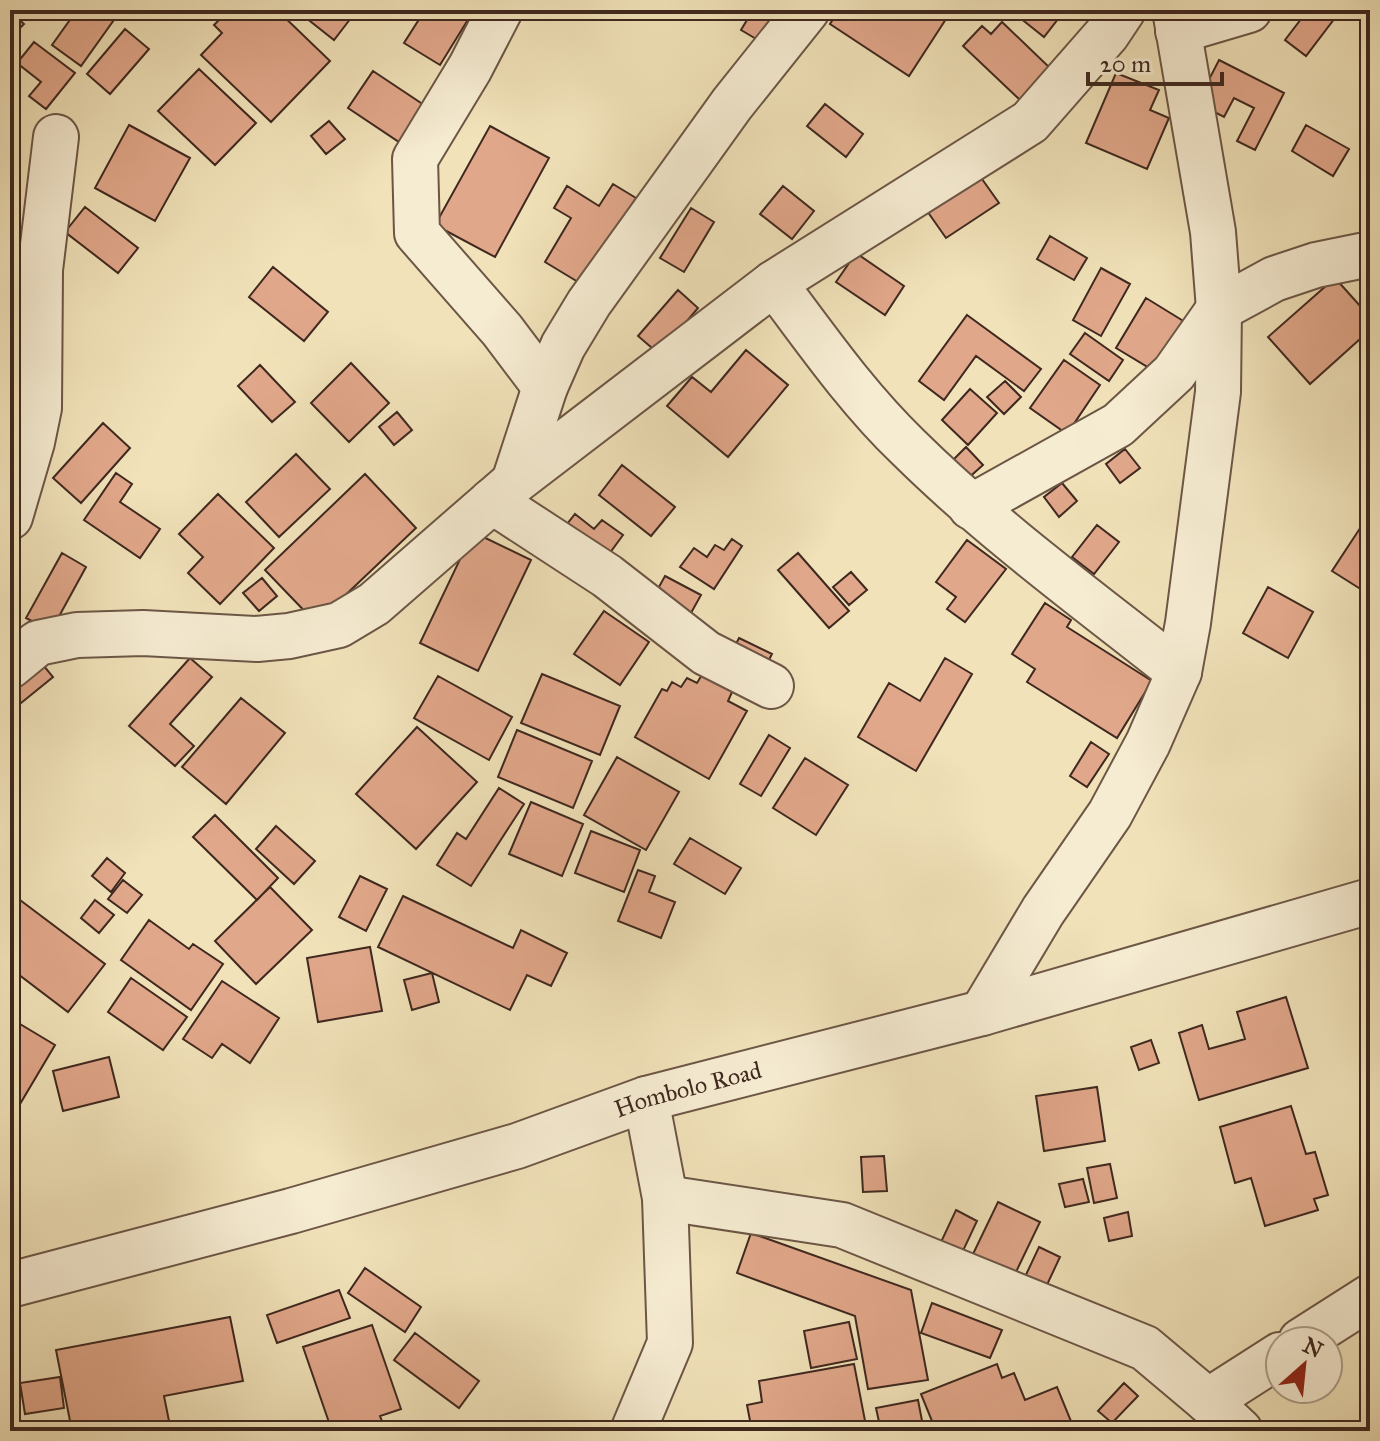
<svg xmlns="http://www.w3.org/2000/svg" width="1380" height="1441" viewBox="0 0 1380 1441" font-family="'IM FELL Great Primer',serif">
  <rect width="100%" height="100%" fill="#f1e2b9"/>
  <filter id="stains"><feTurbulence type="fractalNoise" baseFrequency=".0025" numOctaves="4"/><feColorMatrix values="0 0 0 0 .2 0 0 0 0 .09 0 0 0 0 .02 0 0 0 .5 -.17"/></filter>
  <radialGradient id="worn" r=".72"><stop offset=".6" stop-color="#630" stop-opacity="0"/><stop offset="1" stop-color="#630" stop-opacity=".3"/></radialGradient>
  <!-- building -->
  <path fill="#e1a78a" stroke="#3f281f" stroke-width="2" d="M77 10H121L81 66 52 45Z
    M229 10H277L330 61 271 122 201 55 222 33 214 25Z
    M296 10H341L351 18 334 40Z
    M425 10H456L469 18 440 65 404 43Z
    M753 10H783L763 43 741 30Z
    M839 10H933L946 19 909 76 830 24Z
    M1010 10H1065L1044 37Z
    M1308 10H1341L1306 56 1285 40Z
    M10 11 24 24 10 38Z
    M1002 22 1050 68 1020 100 963 46 982 26 991 34Z
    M125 29 149 49 110 94 87 74Z
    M34 42 75 73 46 109 29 96 41 82 17 63Z
    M1219 60 1284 93 1255 150 1237 141 1254 108 1234 98 1224 117 1197 103Z
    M199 69 256 123 215 165 158 111Z
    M373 71 427 107 402 144 348 108Z
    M1116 73 1159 90 1150 110 1169 118 1147 169 1086 143Z
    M825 104 863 134 846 157 807 126Z
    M329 121 345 139 326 154 311 136Z
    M129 125 190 158 155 221 95 188Z
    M1306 125 1349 149 1333 176 1292 151Z
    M490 126 549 158 495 257 435 225Z
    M977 172 999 203 946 238 925 208Z
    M613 184 636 198 583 285 545 262 571 218 554 208 567 186 599 206Z
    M783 186 814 211 792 239 760 214Z
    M85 207 138 248 118 273 65 232Z
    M691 208 714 222 684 272 660 258Z
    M1050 236 1087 258 1074 280 1037 259Z
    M856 253 904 286 885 315 836 282Z
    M273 267 328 312 304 341 249 297Z
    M1101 268 1130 284 1101 336 1073 320Z
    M1335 278 1370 317V330L1310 384 1268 337Z
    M678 290 698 308 659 354 638 336Z
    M1146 298 1185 322 1156 372 1116 348Z
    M967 315 1041 369 1024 391 976 356 944 400 919 381Z
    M1085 333 1123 360 1109 381 1070 354Z
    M746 350 788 385 728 457 667 406 692 377 711 392Z
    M1064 360 1100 385 1067 434 1030 408Z
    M351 363 389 403 349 442 311 403Z
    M260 365 295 402 272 422 238 386Z
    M1005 381 1021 397 1004 414 987 397Z
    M970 389 997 413 968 445 942 420Z
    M397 412 412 430 394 445 379 427Z
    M103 423 130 448 81 503 53 478Z
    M966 447 983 465 965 481 949 464Z
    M1125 449 1140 468 1120 483 1106 464Z
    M296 454 330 489 279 537 246 502Z
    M622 465 675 507 651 536 599 495Z
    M116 473 132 484 120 502 160 529 140 558 84 520Z
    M365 474 416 528 316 623 265 570Z
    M1062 483 1077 501 1059 517 1044 497Z
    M218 494 274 548 220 604 188 573 203 557 179 534Z
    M1370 513V595L1332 571Z
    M575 514 594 529 602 520 623 535 601 565 560 533Z
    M1097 525 1119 542 1094 574 1072 557Z
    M473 532 531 560 478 671 420 643Z
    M732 539 742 546 714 589 680 567 694 548 707 557 715 545 724 550Z
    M967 540 1006 569 965 622 947 609 956 597 936 582Z
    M62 553 86 567 51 631 26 618Z
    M798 553 849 611 829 628 778 570Z
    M851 572 867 590 849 605 833 587Z
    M665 576 701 595 691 613 655 594Z
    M262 578 277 596 259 611 243 593Z
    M1268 587 1313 612 1288 658 1243 633Z
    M1045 603 1071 620 1067 627 1152 681 1117 738 1027 682 1035 669 1012 654Z
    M604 611 649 642 620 685 574 654Z
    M739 638 772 654 760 677 727 661Z
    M190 658 212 677 170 724 194 746 175 766 129 726Z
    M945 658 972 674 916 771 858 737 889 683 920 701Z
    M39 660 53 677 10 712V684Z
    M703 673 733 690 728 701 747 711 709 779 635 737 662 689 667 691 672 682 681 687 687 678 697 683Z
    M542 674 620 706 600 755 521 723Z
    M438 676 512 717 489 760 414 718Z
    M241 698 285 733 226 804 182 767Z
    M417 727 477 782 416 849 356 794Z
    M517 730 592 761 573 808 498 777Z
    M769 735 790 748 761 796 740 784Z
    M1091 742 1109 754 1087 787 1070 776Z
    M617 757 679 792 646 850 584 815Z
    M805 758 848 785 816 835 773 808Z
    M499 788 524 804 471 886 437 865 457 833 466 839Z
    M531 802 583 824 562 876 509 854Z
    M215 815 278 878 257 900 193 837Z
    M276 826 315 861 294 884 256 849Z
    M591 831 640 850 624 892 575 873Z
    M690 838 741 868 725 894 674 864Z
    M107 858 125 873 111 892 92 876Z
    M638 870 655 876 649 892 675 902 661 938 618 921Z
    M360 876 387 889 366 931 339 917Z
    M123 880 142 895 127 913 108 899Z
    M270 887 312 930 256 984 215 941Z
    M403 896 513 948 521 930 567 953 551 986 527 975 510 1010 378 947Z
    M20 900 105 964 68 1012 10 968V913Z
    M95 900 114 915 99 933 81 918Z
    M149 920 189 949 193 944 223 964 191 1010 121 960Z
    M370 947 382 1011 318 1022 307 958Z
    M432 973 439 1002 412 1010 404 980Z
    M131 978 187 1017 163 1050 108 1012Z
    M222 981 279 1018 250 1063 222 1044 212 1058 183 1039Z
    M1286 997 1308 1068 1199 1100 1179 1033 1202 1025 1209 1049 1245 1039 1237 1012Z
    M10 1018 55 1045 20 1104 10 1097Z
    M1151 1040 1159 1063 1139 1070 1131 1047Z
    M109 1057 119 1097 63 1111 53 1071Z
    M1097 1087 1105 1141 1044 1151 1036 1096Z
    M1291 1106 1306 1154 1315 1152 1328 1195 1314 1199 1318 1210 1265 1226 1251 1178 1235 1183 1220 1127Z
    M884 1156 887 1191 863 1192 861 1157Z
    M1110 1164 1117 1198 1094 1203 1087 1168Z
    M1083 1179 1089 1202 1065 1207 1059 1184Z
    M998 1202 1040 1222 1015 1274 973 1254Z
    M956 1210 977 1221 962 1253 941 1242Z
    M1128 1212 1132 1236 1109 1241 1104 1218Z
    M751 1233 911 1290 928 1380 868 1389 855 1316 737 1273Z
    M1039 1247 1060 1257 1045 1289 1024 1279Z
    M365 1268 421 1307 405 1332 348 1293Z
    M339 1290 350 1318 277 1343 267 1315Z
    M932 1303 1002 1330 990 1358 921 1333Z
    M230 1317 243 1381 164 1396 171 1431H72L56 1350Z
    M849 1322 857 1359 811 1368 804 1331Z
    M372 1325 401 1409 380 1416 386 1431H332L303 1347Z
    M415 1333 479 1381 459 1408 394 1360Z
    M854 1364 867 1431H752L747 1405 762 1402 759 1381Z
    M997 1364 1002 1378 1014 1373 1025 1400 1057 1387 1075 1431H936L921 1394Z
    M60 1377 64 1408 25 1414 20 1383Z
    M1124 1383 1138 1396 1112 1423 1098 1411Z
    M10 1396 22 1430 18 1431H10Z
    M918 1400 924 1431H881L876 1408Z"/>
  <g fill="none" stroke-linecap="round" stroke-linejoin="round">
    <!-- minor casing -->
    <g stroke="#6c5646" stroke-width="48">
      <g id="minor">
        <path d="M500 10 470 68 415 159 417 233 502 330 545 387"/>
        <path d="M1178 31 1249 10"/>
        <path d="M774 283C816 339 857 398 908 447 992 530 1087 599 1179 672"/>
        <path d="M514 482 545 387 563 346 589 303 732 104 807 10"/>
        <path d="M492 501 607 576 706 653 771 686"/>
        <path d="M971 507 1118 425 1174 373 1219 309 1274 279 1316 265 1370 254"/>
        <path d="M10 517 32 442 39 408 40 270 56 137"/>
        <path d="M10 666 38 643 77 635 143 633 257 639 289 636 339 625 374 604 514 482 774 283 1030 122 1107 34 1123 10"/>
        <path d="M982 1013 1043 911 1110 814 1148 743 1179 672 1188 623 1218 392 1219 309 1213 232 1175 10"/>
        <path d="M665 1198 842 1225 1145 1348 1208 1401"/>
        <path id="s1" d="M10 1285 291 1211 517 1146 646 1099 982 1013 1370 901"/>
        <path d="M1301 1341 1370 1297"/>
        <path d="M633 1431 670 1343 665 1198 646 1099"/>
        <path d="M1240 1431 1208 1401 1280 1355"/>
      </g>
    </g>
    <!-- minor -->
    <use href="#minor" stroke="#f6ecd2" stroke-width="44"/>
  </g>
  <g text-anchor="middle" stroke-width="6" stroke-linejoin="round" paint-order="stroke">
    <!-- street labels -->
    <g font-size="24" fill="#3f281f" stroke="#f6ecd2">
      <text dy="8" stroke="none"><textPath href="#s1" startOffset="706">Hombolo Road</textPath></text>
    </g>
  </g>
  <!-- margin -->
  <rect width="1380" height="1441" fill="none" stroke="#f1e2b9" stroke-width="40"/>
  <rect x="12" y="12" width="1356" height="1417" fill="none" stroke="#3f281f" stroke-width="4"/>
  <rect x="20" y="20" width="1340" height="1401" fill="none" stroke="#3f281f" stroke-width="2"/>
  <!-- north arrow -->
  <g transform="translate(1304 1365) rotate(27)"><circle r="38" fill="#f6ecd2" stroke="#ad9e8a" stroke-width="2"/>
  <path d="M0-6L14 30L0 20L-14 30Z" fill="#8f2418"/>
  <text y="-12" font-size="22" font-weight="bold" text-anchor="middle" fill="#3f281f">N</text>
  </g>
  <!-- scale -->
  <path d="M1088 72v12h134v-12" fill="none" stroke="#3f281f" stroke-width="4"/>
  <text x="1100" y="72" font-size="24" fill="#3f281f" stroke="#f6ecd2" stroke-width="6" paint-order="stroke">20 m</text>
  <rect width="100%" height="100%" filter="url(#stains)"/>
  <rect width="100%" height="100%" fill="url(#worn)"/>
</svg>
